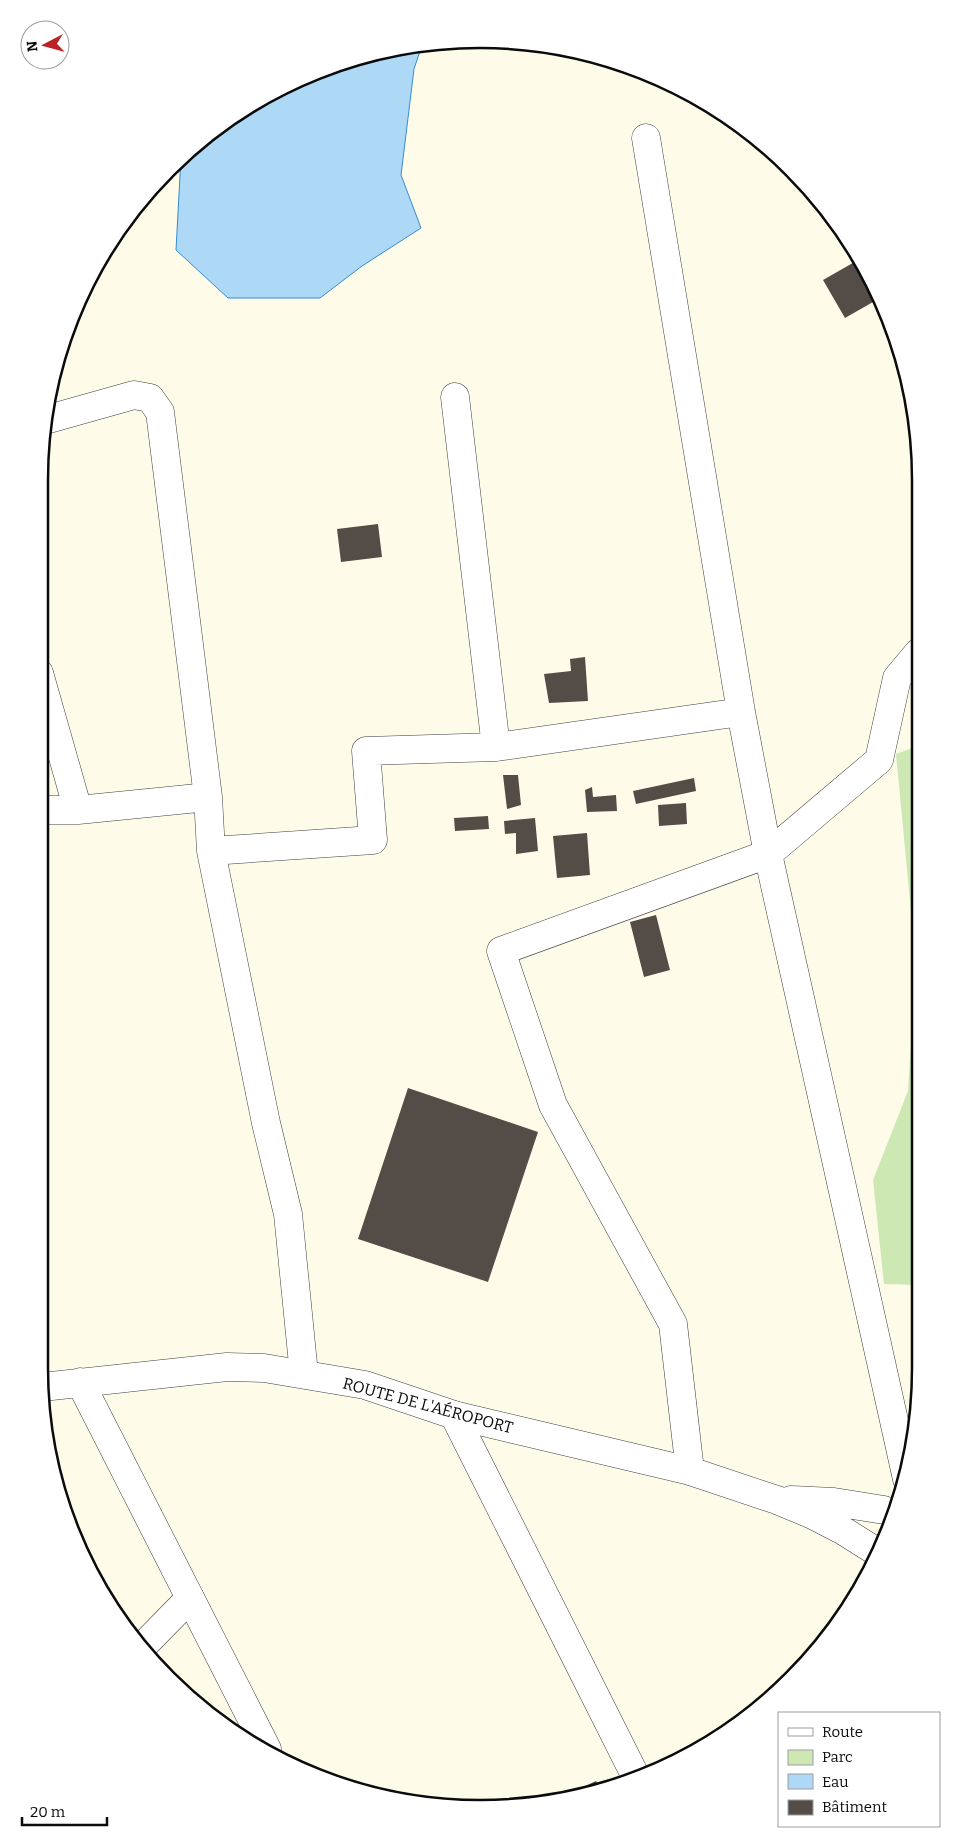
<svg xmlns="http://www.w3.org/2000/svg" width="960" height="1847" viewBox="0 0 960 1847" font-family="Bitter,serif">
  <rect width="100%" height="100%" fill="#fffbe9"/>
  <!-- green -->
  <path fill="#cee8b3" d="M918 746 920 1285 884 1284 873 1180 908 1091 916 964 896 754Z"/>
  <!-- water -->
  <path fill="#aed9f6" stroke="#348dce" d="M423 42 414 69 401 175 421 228 362 266 320 298H228L176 250 181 157 189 148 260 98 338 62Z"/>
  <!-- building -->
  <path fill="#534c47" d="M776 154 795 174 789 177Z
    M858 260 880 298 845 318 823 280Z
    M378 524 382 557 341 562 337 529Z
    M585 657 588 701 549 703 544 674 571 671 570 659Z
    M503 775H518L521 805 507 809Z
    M694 778 696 791 636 804 633 791Z
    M592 787 593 797 616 795 617 811 587 812 585 790Z
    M686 803 687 824 659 826 658 805Z
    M488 816 489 829 455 831 454 818Z
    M535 818 538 851 516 854V833L505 834 504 821Z
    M587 833 590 875 557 878 553 836Z
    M656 915 670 970 644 977 630 922Z
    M408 1088 538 1132 488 1282 358 1239Z
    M596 1781 601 1791 572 1797 570 1793Z"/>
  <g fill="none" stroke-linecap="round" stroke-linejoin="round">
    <!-- minor casing -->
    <g stroke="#3e3e3e" stroke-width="29">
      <path id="minor" d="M646 138 741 712 768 854 907 1479
        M455 397 496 747
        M45 420 134 395 150 398 160 412 208 797 211 851 266 1123 288 1214 304 1374
        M39 673 78 810
        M39 810H78L208 797
        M211 851 373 840 366 751 496 747 741 712
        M454 1415 636 1777
        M690 1471 673 1324 553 1105 501 951 768 854 879 760 897 678 918 653
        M142 1647 190 1598"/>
    </g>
    <!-- tertiary casing -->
    <g stroke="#3e3e3e" stroke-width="29">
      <path id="tertiary" d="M80 1382 267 1749
        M42 1387 227 1367 264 1368 365 1385 454 1415 690 1471 777 1500 813 1515 842 1530 877 1552
        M791 1500 834 1502 884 1510"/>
    </g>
    <!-- minor -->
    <use href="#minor" stroke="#fff" stroke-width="28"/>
    <!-- tertiary -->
    <use href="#tertiary" stroke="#fff" stroke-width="28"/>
  </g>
  <g text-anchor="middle" stroke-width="5" stroke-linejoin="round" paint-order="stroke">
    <!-- street labels -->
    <g font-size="16" fill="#0b0b0b" stroke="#fff">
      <text transform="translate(428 1405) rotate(15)" y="6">ROUTE DE L'AÉROPORT</text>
    </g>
  </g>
  <!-- crop -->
  <path d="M0 0H960V1847H0ZM480 48H480A432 432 0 0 1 912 480V1368A432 432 0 0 1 480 1800H480A432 432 0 0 1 48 1368V480A432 432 0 0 1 480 48Z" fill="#fff" fill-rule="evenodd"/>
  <path fill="none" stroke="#0b0b0b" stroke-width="2.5" d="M480 48H480A432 432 0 0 1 912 480V1368A432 432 0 0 1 480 1800H480A432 432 0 0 1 48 1368V480A432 432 0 0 1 480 48Z"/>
  <!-- legend -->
  <rect x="778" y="1712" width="162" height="115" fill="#ffffff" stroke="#9d9d9d"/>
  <rect x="788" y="1728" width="25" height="8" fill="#ffffff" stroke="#9d9d9d"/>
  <text x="822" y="1737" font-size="15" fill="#0b0b0b">Route</text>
  <rect x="788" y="1750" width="25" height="15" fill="#cee8b3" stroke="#9d9d9d"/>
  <text x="822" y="1762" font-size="15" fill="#0b0b0b">Parc</text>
  <rect x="788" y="1774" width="25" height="15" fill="#aed9f6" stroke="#9d9d9d"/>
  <text x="822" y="1787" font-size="15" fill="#0b0b0b">Eau</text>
  <rect x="788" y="1800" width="25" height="15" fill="#534c47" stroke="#9d9d9d"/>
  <text x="822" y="1812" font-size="15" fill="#0b0b0b">Bâtiment</text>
  <!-- north arrow -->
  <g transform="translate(45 45) rotate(264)"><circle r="24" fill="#ffffff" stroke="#9d9d9d"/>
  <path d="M0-4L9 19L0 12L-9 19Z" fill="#bb2327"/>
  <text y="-8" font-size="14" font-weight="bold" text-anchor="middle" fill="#0b0b0b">N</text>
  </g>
  <!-- scale -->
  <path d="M22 1817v8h85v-8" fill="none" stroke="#0b0b0b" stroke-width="2.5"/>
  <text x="30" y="1817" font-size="15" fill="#0b0b0b" stroke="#ffffff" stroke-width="4" paint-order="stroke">20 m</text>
</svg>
